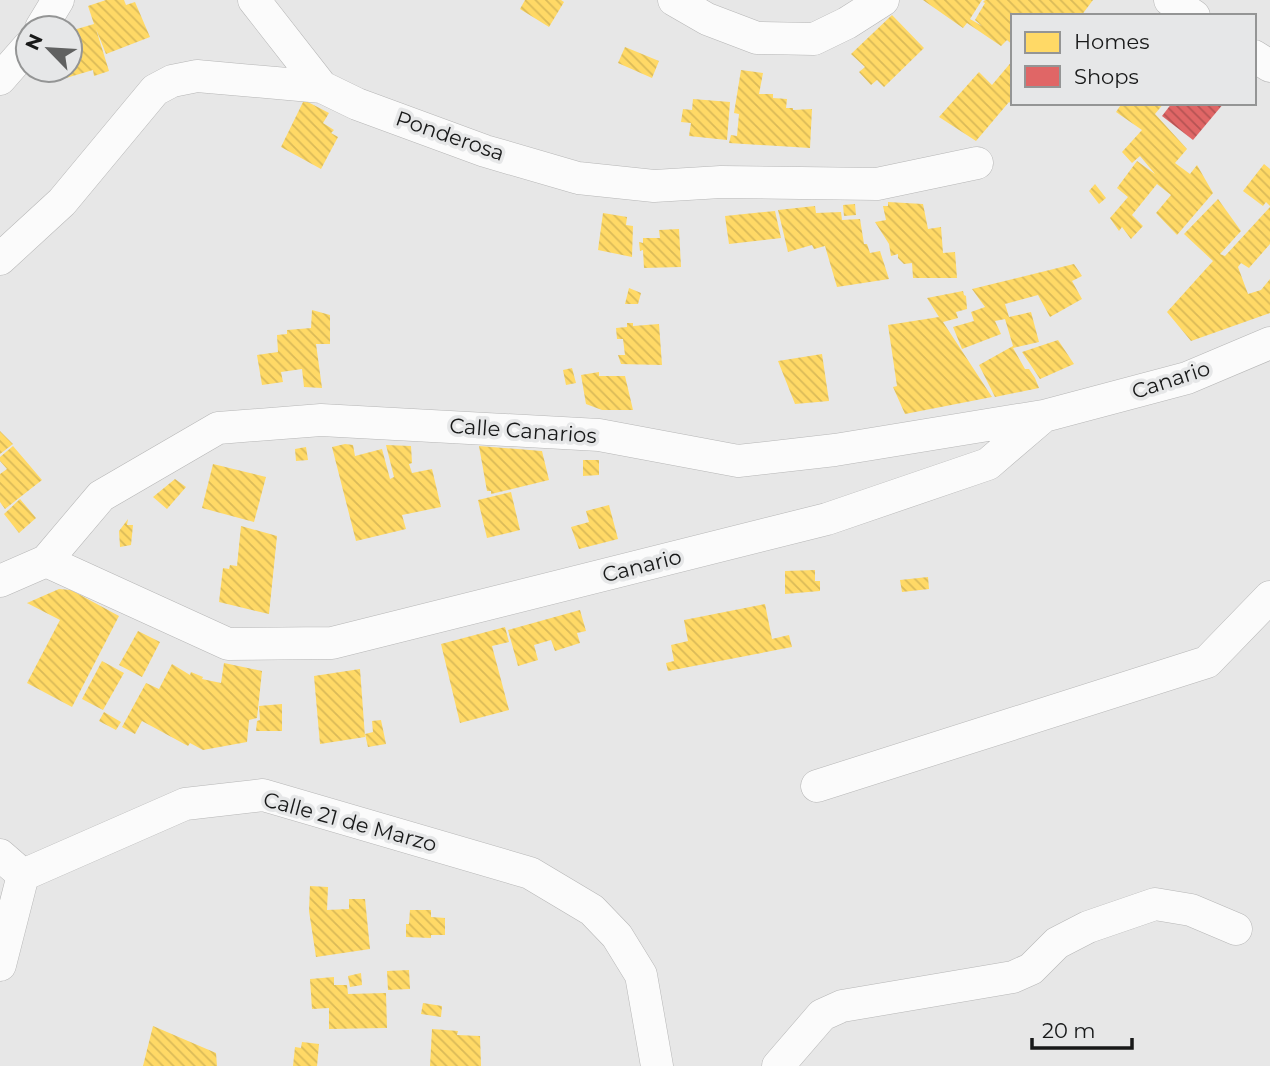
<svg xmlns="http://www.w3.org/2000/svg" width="1270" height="1066" viewBox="0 0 1270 1066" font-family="Montserrat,sans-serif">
  <defs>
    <pattern id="homes-back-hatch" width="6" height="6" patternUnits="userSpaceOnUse" patternTransform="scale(1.75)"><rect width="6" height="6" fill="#ffd966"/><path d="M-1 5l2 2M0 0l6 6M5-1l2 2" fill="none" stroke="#daba58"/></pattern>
    <pattern id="shops-back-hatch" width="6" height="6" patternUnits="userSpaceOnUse" patternTransform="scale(1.75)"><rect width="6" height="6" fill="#e06666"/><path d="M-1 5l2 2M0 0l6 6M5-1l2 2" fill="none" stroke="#b55353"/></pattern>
  </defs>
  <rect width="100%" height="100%" fill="#e7e7e7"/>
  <!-- homes -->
  <path fill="url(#homes-back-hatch)" d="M106 0H124L126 5 135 2 150 37 106 54 96 29 109 71 94 76 93 70 66 78 63 70H70V31L94 24 88 6Z
    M525 0H561L564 2 549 27 520 9Z
    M923 0H982L970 19 982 26 975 20 985 3 983 2 985 0H1093L1081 16H1013V45L1007 40 1001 46 967 23 963 28Z
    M892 15 924 48 884 87 877 80 871 85 859 72 865 67 851 54Z
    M625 47 659 61 652 78 618 63Z
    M1013 60V105L1009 102 976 141 939 117 979 72 992 85Z
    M741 70 763 73 759 94H773V98L787 99 786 108H793V110L812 109 810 148 729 143 731 135 737 136 739 114 734 113Z
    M693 99 730 102 727 140 689 136 691 123 681 122 683 109 692 110Z
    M304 100 329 113 323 123 334 130 331 133 338 137 321 169 281 147Z
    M1122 103H1164L1155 114 1187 149 1175 163 1190 174 1197 165 1213 193 1177 235 1156 213 1171 195 1157 184 1132 215 1143 226 1131 239 1122 227 1119 231 1110 218 1128 197 1117 188 1137 161 1155 174 1140 156 1132 163 1122 152 1142 130 1116 112Z
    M1264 164 1270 169V206L1266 202 1263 206 1243 191Z
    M1095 184 1106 198 1099 204 1089 191Z
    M1218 199 1241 231 1220 254 1225 256 1270 207V244L1249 268 1241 263 1238 267 1248 294 1261 290 1270 279V313L1191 341 1167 312 1213 261 1184 234Z
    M888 202 923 204 928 229 941 227 943 253 955 252 957 278H913L912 263 904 264 898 258V254L891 256 889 244 875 222 886 220 883 206H888Z
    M855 204 856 215 844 216 843 205Z
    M815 206 816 213 841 212 842 220 860 219 864 244H867L870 253 880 251 889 279 837 287 825 246 814 249 812 245 788 252 778 210Z
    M775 211 781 238 729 244 725 216Z
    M603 213 627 217 626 225 633 226 632 257 598 250Z
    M679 229 681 267 644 268 643 250 640 251 639 242 643 243V238H660L659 230Z
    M1074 264 1082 276 1072 281 1082 299 1050 317 1038 295 1005 304 1009 317 1031 312 1039 342 1013 348 1025 369H1029L1035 378 1039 388 995 397 979 365 1013 346 1005 319 995 321 1001 334 962 349 953 327 974 321 971 312 985 307 972 289Z
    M629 288 641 293 638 304H625Z
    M963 291 964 295 966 296 967 309 956 312 958 318 943 322 992 397 905 414 893 387 897 386 888 325 939 317 927 298Z
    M312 310 330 315V344H316L322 388 304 387 302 369 281 372 283 382 262 385 257 355 278 352 277 335 287 334V330L311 328Z
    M627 323H633V326L659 324 662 365 621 364 618 355H625L623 339H617L616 328 627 327Z
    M1058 340 1074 364 1040 379 1022 352Z
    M822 354 829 401 795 404 778 361Z
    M572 368 576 383 566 385 563 370Z
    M599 372V376H625L633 410H602L586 404 581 375Z
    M0 431 13 444 0 454Z
    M345 444 353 445 355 456 382 449 390 479 394 477 386 445 411 446 412 463 409 464 412 473 432 469 441 507 402 515 406 529 356 541 332 447Z
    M13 446 42 480 5 509 0 502V474L7 469 0 461V457Z
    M479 446 542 451 549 480 491 494V491H487Z
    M306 447 308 460 296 461 295 449Z
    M583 460H599V475L583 476Z
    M213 464 266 477 254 522 202 508Z
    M175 479 186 487 167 509 153 497Z
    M511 492 520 530 487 538 478 500Z
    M20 499 36 518 19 533 4 514Z
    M609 505 618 539 579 549 571 527 589 522 586 511Z
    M128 519 127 525H133L131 545 120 547 119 531Z
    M241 526 277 536 269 614 219 602 223 568 229 569 230 565 237 566Z
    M815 570V581H820V591L785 594V571Z
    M928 577 929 589 902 592 900 580Z
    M59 589 71 590 119 616 72 707 27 683 60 620 27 603Z
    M765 604 772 639 789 635 792 647 668 671 666 663 674 661 671 645 688 641 684 620Z
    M580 610 586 631 577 633 580 643 555 651 551 640 534 645 538 660 518 666 508 630Z
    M505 627 509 642 492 646 509 710 460 723 441 644Z
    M138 631 160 642 142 677 119 665Z
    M102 661 124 673 103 710 82 699Z
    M224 663 262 671 257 718 249 720 247 742 203 750 190 743 188 746 142 721 135 734 122 727 146 683 159 689 172 664 190 675 191 672 203 677 202 679 221 683Z
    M360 669 365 737 320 744 314 676Z
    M282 704V731H256L257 721 260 720 259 706Z
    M104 712 121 722 116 730 99 721Z
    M381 720 386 744 368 747 365 734 373 732 372 721Z
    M310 886 328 887 327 910 349 909V899H365L370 949 316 957 309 911Z
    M410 910H431V917L445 918V935H431V938L406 937V924H409Z
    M409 970 410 989 388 990 387 971Z
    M361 973 362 985 350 987 348 976Z
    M334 977V985H347L348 994 386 993 387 1028 329 1029V1008L312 1009 310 979Z
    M423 1003 442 1006 441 1017 421 1014Z
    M153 1026 216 1053 217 1066H143Z
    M432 1029 458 1031 457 1035 480 1036 481 1066H430Z
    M302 1042 319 1044 317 1066H293L295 1047 301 1048Z"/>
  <!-- shops -->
  <path fill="url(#shops-back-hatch)" d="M1172 103H1224L1193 140 1162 116Z"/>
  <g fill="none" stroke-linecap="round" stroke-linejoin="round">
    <!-- minor casing -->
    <g stroke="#b6b6b6" stroke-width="33">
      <path id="minor" d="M254 0 322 87
        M674 0 707 19 757 38 814 39 847 23 883 0
        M1170 0 1194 16
        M41 28 58 0
        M1254 56 1270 66
        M0 79 28 47
        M0 259 62 202 155 90 172 81 197 76 322 87 357 104 485 151 578 178 654 186 721 182 877 184 977 163
        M46 561 101 496 218 428 321 420 599 435 738 461 835 450 1043 416
        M0 581 46 561 228 644 332 643 827 519 988 464 1044 416 1187 378 1270 343
        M817 786 1207 662 1270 597
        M0 855 23 875
        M23 875 185 804 263 795 530 873 592 910 617 936 641 975 657 1066
        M0 965 23 875
        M778 1066 822 1015 842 1006 1013 977 1031 969 1057 943 1088 927 1155 904 1191 910 1236 929"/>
    </g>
    <!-- minor -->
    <use href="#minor" stroke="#fbfbfb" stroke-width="32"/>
  </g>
  <g text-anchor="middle" stroke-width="7" stroke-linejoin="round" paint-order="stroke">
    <!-- street labels -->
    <g font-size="21" fill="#181919" stroke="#e6e7e8">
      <text transform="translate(450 136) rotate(19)" y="7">Ponderosa</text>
      <text transform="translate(1171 380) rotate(-18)" y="7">Canario</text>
      <text transform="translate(523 431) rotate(4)" y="7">Calle Canarios</text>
      <text transform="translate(642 566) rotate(-14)" y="7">Canario</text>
      <text transform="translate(350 822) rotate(15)" y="7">Calle 21 de Marzo</text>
    </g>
  </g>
  <!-- legend -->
  <rect x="1011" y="14" width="245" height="91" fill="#e6e7e8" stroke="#949595" stroke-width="2"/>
  <rect x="1025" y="32" width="35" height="21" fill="#ffd966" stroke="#949595" stroke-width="2"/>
  <text x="1074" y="49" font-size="21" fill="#181919">Homes</text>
  <rect x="1025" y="66" width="35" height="21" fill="#e06666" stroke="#949595" stroke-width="2"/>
  <text x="1074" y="84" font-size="21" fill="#181919">Shops</text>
  <!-- north arrow -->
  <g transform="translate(49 49) rotate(295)"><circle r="33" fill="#e6e7e8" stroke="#949595" stroke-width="2"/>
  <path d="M0-5L12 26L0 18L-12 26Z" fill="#606161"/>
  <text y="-10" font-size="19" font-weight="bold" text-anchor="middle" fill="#181919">N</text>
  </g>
  <!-- scale -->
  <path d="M1032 1038v10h100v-10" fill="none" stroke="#181919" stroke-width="3.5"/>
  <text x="1042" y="1038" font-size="21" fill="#181919" stroke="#e6e7e8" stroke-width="5" paint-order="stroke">20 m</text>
</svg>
